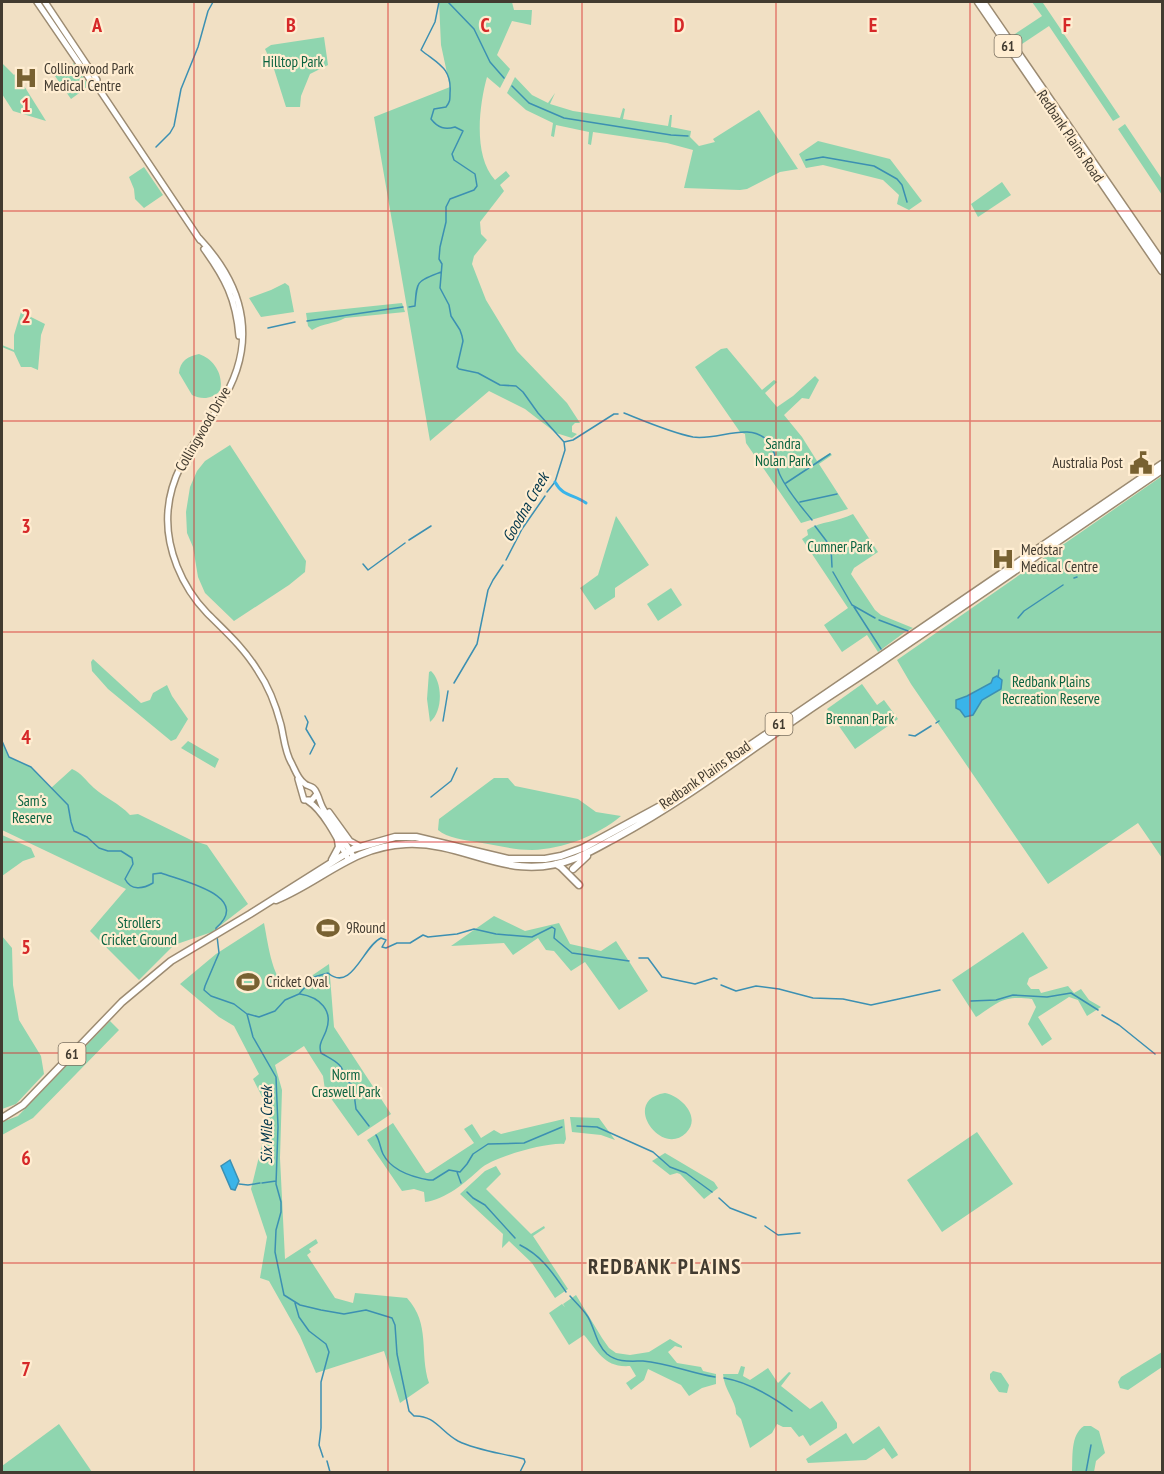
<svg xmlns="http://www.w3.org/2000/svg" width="1164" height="1474" viewBox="0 0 1164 1474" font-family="'PT Sans Narrow',sans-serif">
  <rect width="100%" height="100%" fill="#f1e0c4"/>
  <!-- green -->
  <path fill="#8fd5af" d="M439 2H512L514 10H532L531 25 512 21 497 55 510 69 500 88 487 77C479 106 473 156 495 180L506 171 510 176 500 185 504 191 480 222 481 234 487 240 474 256 472 264 486 300 517 351 567 403 580 423H575L572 426V432L577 434 572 438 556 433 525 409 489 391 430 441 374 117 450 87 441 45Z
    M1032 2H1044L1043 3 1120 117 1113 121 1049 26 1019 46 1012 36 1042 16Z
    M324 37 328 65 310 74 301 96 300 107H286L273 66 265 49 271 45Z
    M2 63 14 75 16 73 46 121 13 111 2 94Z
    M74 63 89 86 71 99 55 76Z
    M515 77 532 95 548 103 555 93 550 104 573 111 620 118 623 108 625 109 623 119 668 126 670 115H672L671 127 691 131 690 137 699 146 715 142 713 139 759 110 798 169 780 172 747 189 740 190 684 188 693 150 667 143 593 132 591 145 588 144 589 132 556 125 554 137 551 136 553 123 526 110 507 93Z
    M1125 124 1162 179V195L1118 129Z
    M818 141 890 159 922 201 909 210 897 204 899 195 883 180 823 165 806 168 799 154Z
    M144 167 163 195 144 208 135 199 134 189 129 177Z
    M1002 182 1011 195 978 217 971 204Z
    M285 283 289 286 294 312 261 317 249 298 271 290Z
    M402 303 405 312 345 318C334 324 323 323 312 330L308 326 306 313Z
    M21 312 45 324 41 335 38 370 31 367H21L14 352 2 347V345L14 350V335Z
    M727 348 762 390 774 380 777 382 765 393 777 407 793 396 815 376 819 380 809 399 802 398 784 415 802 437 817 461 830 453 832 455 819 464 848 509 801 523 746 443 745 434 740 432 695 367 721 349Z
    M199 354C214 359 224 375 220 391 212 399 202 400 192 395L179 373C180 361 188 356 199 354Z
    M230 445 306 561 305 572 289 585 234 621 205 593 198 577 193 547 187 533 186 512 190 487 197 471 205 461Z
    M1162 476V858L1138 823 1048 884 911 684 897 660Z
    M853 514 878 552 854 568 851 574 875 610 881 615 913 628 905 632 878 652 867 635 842 652 824 625 848 608 802 539 808 535 807 530C821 521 838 522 853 514Z
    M616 516 649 565 615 588V597L595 610 580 588 598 575Z
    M671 588 682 605 658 621 647 604Z
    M93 659 141 703 150 700 153 693 167 685 172 696 188 719 176 739 171 741 108 689 92 671 91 662Z
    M431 671C443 682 443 712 430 722L427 699 429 672Z
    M862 684 877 705 884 700 898 719 855 749 827 709Z
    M2 741 9 757 31 767 51 788 72 769C82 773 86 781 94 788 105 798 119 803 130 815L138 814 191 840 207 845 248 904 212 932 174 945 139 980 90 931 126 889 2 830Z
    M188 741 219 759 215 768 181 748Z
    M494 778H508L515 786 578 799 596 812 621 816C597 836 563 849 532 850 514 850 495 845 477 842 465 840 447 838 438 830L439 819Z
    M2 835 31 848 35 857 23 861 2 876Z
    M494 916 525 931 559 923 570 944 601 951 616 941 648 991 619 1010 585 962 571 971 554 951 546 950 538 938 513 955 504 943 451 946Z
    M264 923C267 937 272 980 286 985 289 987 296 986 300 987L307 979 329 964 334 1027 391 1114 358 1136 325 1090 323 1076 304 1046 275 1065 282 1090 280 1158 285 1259 316 1239 318 1243 309 1249 311 1252 307 1255 335 1298 353 1303 355 1293 407 1298C431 1324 419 1353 429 1383L400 1403 384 1351 316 1373 300 1336 269 1281 260 1278 267 1237 251 1189 270 1112 253 1079 259 1074 234 1026 219 1017 180 984 216 954Z
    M1023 932 1048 968 1029 978 1027 984 1031 989H1039L1041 993 1068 986 1074 993 1081 989 1089 1000 1101 1007 1087 1016 1078 1000 1069 997 1038 1017 1052 1039 1042 1046 1028 1024 1036 1007 1032 999C1003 995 999 1002 976 1017L952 980Z
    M2 936 12 948 13 985 19 1020 41 1056 44 1074 16 1104 2 1109Z
    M110 1021 119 1030 33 1118 2 1135V1122L18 1116Z
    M665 1093C681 1096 702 1117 686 1133 661 1158 620 1100 665 1093Z
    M570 1117 599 1118 615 1140 601 1135 572 1132Z
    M564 1119 566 1139 564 1144C547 1142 493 1157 480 1169 466 1182 445 1200 425 1202L424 1192 414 1189 402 1191 367 1140 393 1123 426 1173H428L474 1143 464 1129 472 1124 481 1138 494 1130 501 1134Z
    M977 1132 1013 1184 942 1232 907 1180Z
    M665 1153 714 1182 718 1188 704 1199 680 1174 677 1173 670 1175 652 1161Z
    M496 1166 501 1174 486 1189 531 1234 544 1226 545 1228 533 1236 568 1289 555 1298 532 1263 509 1241 502 1248 503 1234 460 1194 485 1171Z
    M576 1295 602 1338 609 1348 616 1353 630 1355 649 1352 670 1339 682 1346V1348L675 1346 668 1352 677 1363 701 1367 703 1371 716 1374V1384L702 1388 689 1396 681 1385 648 1369 644 1380 631 1390 626 1383 636 1376 630 1366C604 1368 598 1351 584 1335L569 1345 549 1313 562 1304 565 1307 563 1304Z
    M1162 1352V1367L1128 1390 1120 1388 1118 1382 1121 1377Z
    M741 1366 745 1367 743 1376 750 1380 768 1368 778 1383 789 1372 791 1373 781 1386 810 1409 822 1401 837 1423V1428L810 1446 803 1435 799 1437 791 1427H783L777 1424 772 1433 750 1448 741 1419 736 1414C737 1402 724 1390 723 1374H738Z
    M993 1371 1001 1373 1009 1385 1007 1393 999 1392 990 1379V1374Z
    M59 1424 92 1472H2V1466Z
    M879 1426 897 1453 898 1455 892 1459 884 1448 866 1460 808 1463 806 1459 846 1433 853 1444Z
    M1084 1426H1091L1099 1431 1105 1453 1096 1461 1094 1472H1072C1073 1458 1070 1435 1084 1426Z"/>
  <!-- water -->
  <path fill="#39b4e9" stroke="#3c90b2" stroke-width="1.5" d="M997 676 1002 680 1001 689 982 700 973 715 965 717 960 710 956 708V700L967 696 991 683 993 678Z
    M230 1160 239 1181 235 1190 231 1189 221 1166Z"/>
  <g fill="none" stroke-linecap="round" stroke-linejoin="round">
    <!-- stream -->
    <path stroke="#3c90b2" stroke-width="1.5" d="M439 2 435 22 421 50C438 64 452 68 450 93 450 100 450 102 446 107L434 109 431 119C438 128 445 130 455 127L463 131 452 154 454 160 475 174 477 186 474 190 450 199 446 207V222L440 247 439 259 442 264 440 288 449 305 451 316 460 330 462 336 463 341 457 367 459 369 478 373 500 385 516 386 523 392 538 413 564 442 565 450 555 482 547 492
      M448 2 474 29 490 62 504 78
      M512 86 529 103 564 118 671 135 688 136
      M156 147 170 133 174 126 181 89 198 47 208 11 213 2
      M806 160 823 157 874 166 897 179 902 185 907 202
      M409 307 415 306C417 280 416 282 441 272
      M307 321 403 307
      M268 328 295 322
      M624 413C644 421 672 433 693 437 718 441 749 421 768 441 776 448 775 465 780 475 788 492 800 505 812 520
      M564 442 573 440 614 414H618
      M786 483 830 454
      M800 502 837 494
      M815 526 831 547 832 567
      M409 540 431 526
      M506 560 522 529 545 496
      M363 564 368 570 405 543
      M833 572 852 605 875 618
      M1074 578 1077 577
      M854 607 881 649
      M1018 618 1024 611 1063 585
      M879 620 908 631
      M998 677 999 670
      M454 683 477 644 488 590 493 580 503 565
      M305 716 308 722 306 729 315 744 310 754
      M443 721 448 691
      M936 723 939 721
      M909 735 915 736 931 726
      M2 741 9 757 31 767 68 805 71 822 74 831 87 837 99 848 108 851H121L132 858 133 864 125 879C131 891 143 889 153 883V874L161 873C182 881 253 896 216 928V931
      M431 797 451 781 457 768
      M217 936 219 953 205 986 204 990 211 996 234 1004 247 1014 253 1037 276 1077 278 1127 276 1184 281 1202V1212L276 1230 275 1252 284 1295 300 1305 321 1310 344 1314 366 1310 392 1318 395 1325 397 1354 409 1411 414 1416C435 1415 441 1432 458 1441 478 1451 502 1453 524 1459L525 1462 520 1472
      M639 958H648L662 977 695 984 714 978 717 979
      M721 985 736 991 756 986 779 989 813 998 843 999 871 1005 940 990
      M300 994C319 997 334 1010 326 1031 323 1039 318 1044 321 1053 332 1060 345 1064 344 1078L353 1086 356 1109 369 1126
      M971 1001 996 1000 1013 995 1047 997 1071 993 1098 1010
      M248 1014 259 1017 275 1011 285 1000 299 994 314 977 328 973C352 993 363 946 381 938L386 940 382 947 386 948 397 943H410L423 935 428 937 457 934 474 929 496 934 532 937 552 927 555 929 554 938 572 953 629 961
      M1102 1015 1119 1025 1155 1054
      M577 1126 597 1127 653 1152 670 1167 686 1173 712 1192
      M376 1135C380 1141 380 1148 383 1154 391 1170 412 1177 429 1180H433L449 1170 460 1172 467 1164 473 1154 488 1144 524 1143 562 1127
      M457 1172 461 1183
      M262 1183 276 1181
      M239 1184 248 1185 260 1183
      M467 1192 473 1198 485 1205 515 1238
      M719 1198 730 1208 756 1218
      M765 1226 778 1235 800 1233
      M520 1245C542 1256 552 1272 566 1292
      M570 1296C576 1303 583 1309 588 1317 595 1329 596 1344 607 1354 618 1363 631 1361 643 1361 668 1363 690 1373 715 1377
      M295 1303 299 1317 309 1331 326 1344 329 1352 321 1382V1428L319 1445 323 1457
      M724 1378C748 1382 773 1397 792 1411
      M327 1461 330 1472
      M1086 1472 1091 1445"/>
    <!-- canal -->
    <path stroke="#39b4e9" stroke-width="3" d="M555 482C563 497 574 494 586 503"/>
    <!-- secondary casing -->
    <g stroke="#9c8b72" stroke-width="8">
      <path id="secondary" d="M37 2 93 84 97 86 200 240
        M45 2 97 80V86
        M199 238C247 289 258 346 219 406 197 440 171 469 168 511 165 548 182 587 207 613 226 632 244 648 258 671 269 687 276 706 281 725 284 738 285 753 292 764 295 770 298 779 304 783 307 787 312 785 315 790 319 796 320 804 324 810 333 826 344 840 353 856
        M204 249C225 278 236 299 239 336
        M298 779 304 800H312L316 795
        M308 801C324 811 339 842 348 859
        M329 812 350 841 359 846"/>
    </g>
    <!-- primary casing -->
    <g stroke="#9c8b72" stroke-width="9">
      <path id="primary" d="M978 2 1162 271
        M983 2 1162 262
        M332 860 339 847 338 840
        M556 864 561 867 579 885
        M573 869 587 856
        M276 900C322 881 353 846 406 844 469 841 508 885 576 858 591 852 604 844 617 837 684 801 743 755 806 712 832 694 860 677 887 658 979 596 1071 532 1162 470
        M2 1118 23 1105 122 1002 171 961 250 914 353 849 395 837H416L508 859H545L561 856 583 848 664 804 1162 464"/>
    </g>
    <!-- secondary -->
    <use href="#secondary" stroke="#fff" stroke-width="5"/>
    <!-- primary -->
    <use href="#primary" stroke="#fff" stroke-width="6"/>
  </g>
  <!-- grid -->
  <path fill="none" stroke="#d62828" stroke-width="1.5" stroke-opacity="0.55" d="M194 2V1472M388 2V1472M582 2V1472M776 2V1472M970 2V1472M2 211H1162M2 421H1162M2 632H1162M2 842H1162M2 1053H1162M2 1263H1162"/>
  <!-- icons -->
  <defs>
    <g id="hospital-bare" transform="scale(1.8)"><path d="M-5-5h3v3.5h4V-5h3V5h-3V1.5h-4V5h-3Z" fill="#786131" stroke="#ffedd1" stroke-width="2.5" paint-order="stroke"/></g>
    <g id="civic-bare" transform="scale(1.8)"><path d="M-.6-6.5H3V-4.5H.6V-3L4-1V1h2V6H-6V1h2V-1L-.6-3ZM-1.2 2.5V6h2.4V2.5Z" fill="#786131" stroke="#ffedd1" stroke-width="2.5" paint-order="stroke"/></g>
    <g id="stadium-bare" transform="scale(1.8)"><path d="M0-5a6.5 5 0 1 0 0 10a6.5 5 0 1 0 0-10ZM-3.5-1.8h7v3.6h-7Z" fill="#786131" stroke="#ffedd1" stroke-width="2.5" paint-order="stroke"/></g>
  </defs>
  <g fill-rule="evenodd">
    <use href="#hospital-bare" x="26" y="78"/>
    <use href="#civic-bare" x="1141" y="463"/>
    <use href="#hospital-bare" x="1003" y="559"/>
    <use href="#stadium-bare" x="328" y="928"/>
    <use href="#stadium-bare" x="248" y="982"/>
  </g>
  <g text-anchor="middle" stroke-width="4.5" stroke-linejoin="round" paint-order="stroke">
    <!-- shield labels -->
    <g fill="#ffedd1" stroke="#7b7060" stroke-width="1.5">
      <rect x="994.5" y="35" width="27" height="22" rx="4.5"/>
      <rect x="765.5" y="713" width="27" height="22" rx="4.5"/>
      <rect x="58.5" y="1043" width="27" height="22" rx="4.5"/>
    </g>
    <g font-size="14" font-weight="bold" fill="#423b30">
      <text x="1008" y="51">61</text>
      <text x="779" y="729">61</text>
      <text x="72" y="1059">61</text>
    </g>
    <!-- park labels -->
    <g font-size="15" fill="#0a6340" stroke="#ffedd1">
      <text x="293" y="67">Hilltop Park</text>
      <text x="783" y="449">Sandra<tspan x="783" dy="17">Nolan Park</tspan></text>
      <text x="840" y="552">Cumner Park</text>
      <text x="1051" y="687">Redbank Plains<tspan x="1051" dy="17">Recreation Reserve</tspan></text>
      <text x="860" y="724">Brennan Park</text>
      <text x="32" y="806">Sam's<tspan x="32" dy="17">Reserve</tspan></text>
      <text x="139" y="928">Strollers<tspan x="139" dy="17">Cricket Ground</tspan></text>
      <text x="346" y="1080">Norm<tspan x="346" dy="17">Craswell Park</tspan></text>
    </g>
    <!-- poi labels -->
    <g font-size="15" fill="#423b30" stroke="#ffedd1" text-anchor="start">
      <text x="44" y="74">Collingwood Park<tspan x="44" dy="17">Medical Centre</tspan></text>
      <text x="1123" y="468" text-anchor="end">Australia Post</text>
      <text x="1021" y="555">Medstar<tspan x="1021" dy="17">Medical Centre</tspan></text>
      <text x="346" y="933">9Round</text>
      <text x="266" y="987">Cricket Oval</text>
    </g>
    <!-- street labels -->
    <g font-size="15" fill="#423b30" stroke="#ffedd1">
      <text transform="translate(1070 136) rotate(56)" y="5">Redbank Plains Road</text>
      <text transform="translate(203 429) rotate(-60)" y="5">Collingwood Drive</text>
      <text transform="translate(705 775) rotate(-35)" y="5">Redbank Plains Road</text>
    </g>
    <!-- water labels -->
    <g font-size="16" font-style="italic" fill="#00364b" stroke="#ffedd1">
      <text transform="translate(525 507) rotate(-60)" y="6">Goodna Creek</text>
      <text transform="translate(266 1125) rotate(-90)" y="6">Six Mile Creek</text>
    </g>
    <!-- district labels -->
    <g font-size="21" font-weight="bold" letter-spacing="1.5" fill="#423b30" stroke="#ffedd1">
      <text x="665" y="1274">REDBANK PLAINS</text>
    </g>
  </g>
  <g font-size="20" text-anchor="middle" font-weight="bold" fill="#d62828" stroke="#ffedd1" stroke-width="4.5" stroke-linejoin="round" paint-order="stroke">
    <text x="97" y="32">A</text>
    <text x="291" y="32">B</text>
    <text x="485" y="32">C</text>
    <text x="679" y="32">D</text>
    <text x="873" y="32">E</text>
    <text x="1067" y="32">F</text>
    <text x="26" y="112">1</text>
    <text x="26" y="323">2</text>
    <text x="26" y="533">3</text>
    <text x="26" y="744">4</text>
    <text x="26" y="954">5</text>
    <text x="26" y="1165">6</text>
    <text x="26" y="1376">7</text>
  </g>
  <!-- border -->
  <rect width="1164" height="1474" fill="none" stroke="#423b30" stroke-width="6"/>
</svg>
